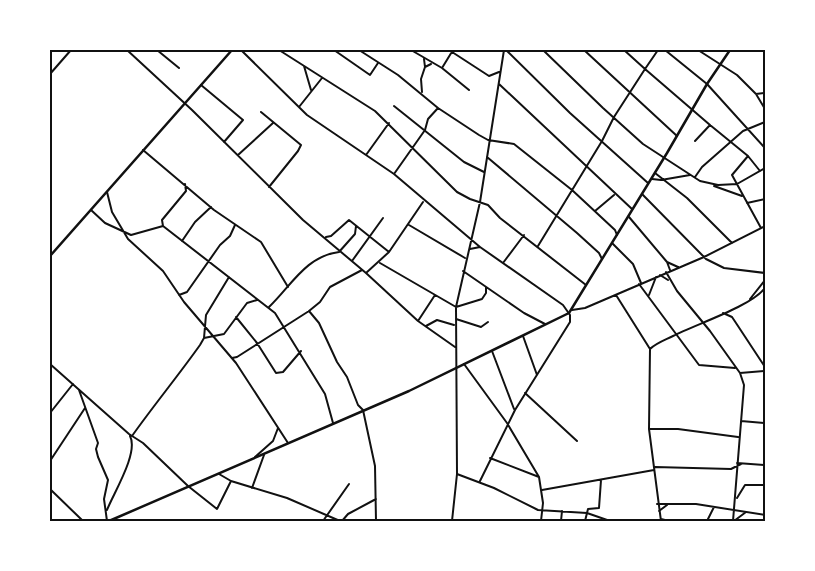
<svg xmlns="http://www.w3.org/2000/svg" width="815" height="571" viewBox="0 0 815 571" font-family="Barlow,sans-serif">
  <rect width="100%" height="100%" fill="#fff"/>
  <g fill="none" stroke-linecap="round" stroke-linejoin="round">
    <!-- minor -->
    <path stroke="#111" stroke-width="2" d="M127 50 192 110 303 220 366 273 418 321 455 347
      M157 50 179 68
      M241 50 307 115 394 174 480 247 563 305 570 315V322L515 410 480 481
      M279 50 375 111 457 192 470 199 488 205 500 218 586 285
      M334 50 370 75 378 63
      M359 50 398 75 438 108 479 135 488 140 514 144 572 190 615 230 617 235
      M411 50 442 68 469 90
      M449 50 489 76 499 72
      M506 50 570 113 648 183
      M543 50 603 108 643 144 700 181 718 185 737 184 765 168
      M584 50 677 136
      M658 50 645 69 710 125
      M665 50 707 84 765 148
      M698 50 737 75 756 94 765 109
      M424 59 425 67 431 64
      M304 66 311 90
      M442 68 453 50
      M50 74 71 50
      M499 84 632 209
      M201 85 243 120 224 142
      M422 92 421 79 425 67
      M756 94 765 93
      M394 106 464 162 484 172
      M299 107 322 78
      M261 112 301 145 298 151 269 187
      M695 141 710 125 748 156 760 171
      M143 150 214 210 261 242 288 287
      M238 155 273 123
      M366 155 389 123
      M748 156 732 175 761 228
      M487 157 577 233 599 253 602 259
      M655 173 687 198 732 243
      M394 174 425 130 428 119 438 108
      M695 177 702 167 743 131 765 122
      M652 179 661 180 690 175
      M185 184 186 191 162 220 163 226 275 313 325 394 333 423
      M714 186 742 196
      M107 192 112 212 128 239 163 271 184 302 236 363 288 443
      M642 194 706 259 724 268 765 273
      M747 203 765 199
      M91 210 105 223 131 235 163 226
      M595 211 614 195
      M629 217 667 262 670 270
      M409 225 465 258
      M326 237 331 236 349 220 389 252
      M182 241 195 222 211 207
      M612 243 633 264 641 283
      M538 246 602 141 614 117 645 69 624 50
      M470 249 480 247
      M352 261 383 218
      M667 262 678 267
      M380 263 456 307 482 299 486 293V287
      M503 263 524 235
      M765 263V277
      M463 271 524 313 545 324
      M666 272 677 291 710 331 740 373 744 385 733 521
      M366 273 389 252 423 202
      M660 275 668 280
      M639 284 699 365 735 368
      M179 295 187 292 220 245 230 236 235 225
      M616 295 650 349 649 429 661 521
      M649 295 656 277
      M750 299 765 280
      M269 307C291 286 306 256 339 252L355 234 356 226
      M572 310 585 308 704 257 765 226
      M309 311 319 323 337 362 347 377 358 405 363 410 375 466 376 521
      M723 313 732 317 736 323 765 367
      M236 317 257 343 276 373 283 372 301 351
      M456 319 481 327 488 322
      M418 321 435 295
      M426 326 437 320 454 325
      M523 336 537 375
      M204 338 224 334 247 303 257 300
      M650 349C656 343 665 340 673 336 696 324 750 307 765 288
      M492 351 514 409
      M232 358 237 357 309 311 320 302 330 287 362 270
      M50 364 129 434 143 443 188 486 217 509 231 481
      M464 364 507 423 539 477 543 503 541 521
      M740 373 765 371
      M79 390 98 443 96 449 98 457 108 480 104 499 107 521
      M525 393 577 441
      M50 413 73 384
      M741 421 765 423
      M649 429H678L738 437
      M132 436C154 405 178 376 200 345L204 338 206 315 229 277
      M255 457 273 441 278 428
      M490 458 539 477
      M50 461 85 408
      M737 463 765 465
      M655 467 731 469 741 464
      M219 474 231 481 287 498 340 521
      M457 474 494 488 538 510 587 513 610 521
      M252 488 264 455
      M50 489 83 521
      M542 490 654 470
      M737 498 745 485H765
      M657 504H696L765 515
      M107 510C113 494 139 453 130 436
      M659 511 667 505
      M661 519 669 521
      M323 521 349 484
      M342 521 348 514 376 499
      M452 521 457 474 456 307 480 202 504 50
      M561 521 562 511
      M585 521 588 509 599 508 601 480
      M707 521 714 507
      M734 521 746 512"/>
    <!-- tertiary -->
    <path stroke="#111" stroke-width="2.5" d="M50 256 232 50
      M109 521 409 391 569 313 667 153 707 84 730 50"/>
  </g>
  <!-- border -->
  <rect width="815" height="571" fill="none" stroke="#ffffff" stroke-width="102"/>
  <rect x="51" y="51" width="713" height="469" fill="none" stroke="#111" stroke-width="2"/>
</svg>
